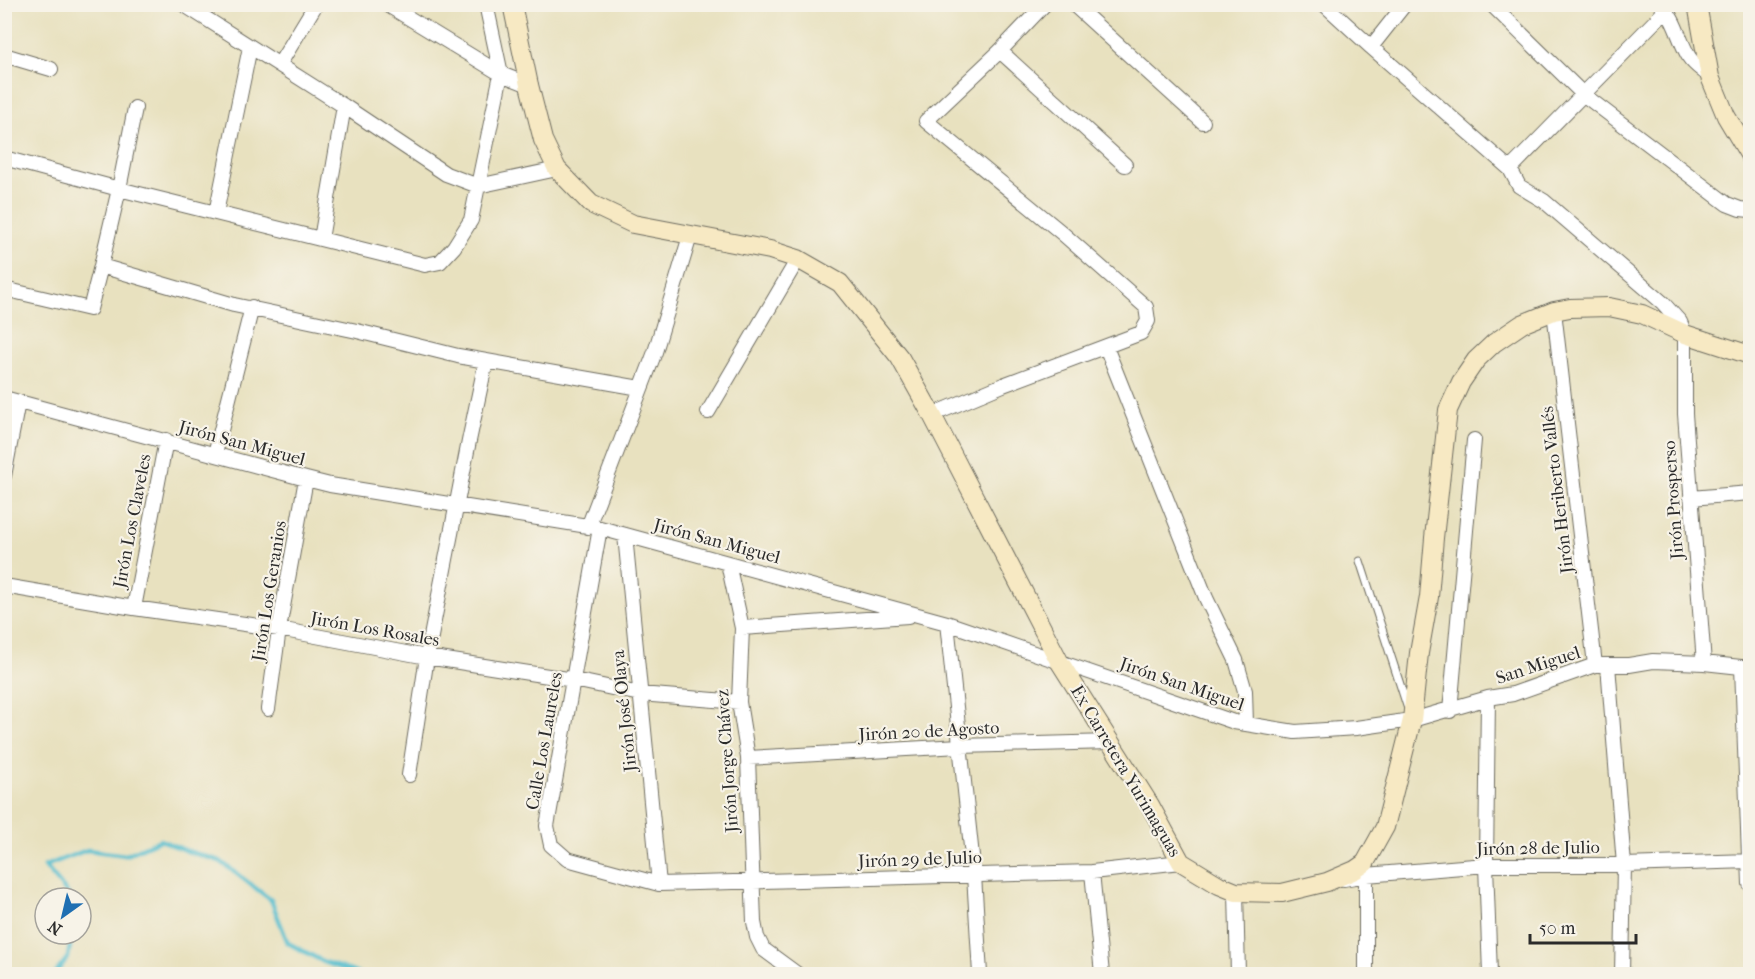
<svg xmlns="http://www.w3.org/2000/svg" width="1755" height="979" viewBox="0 0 1755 979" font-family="'IM FELL French Canon',serif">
  <rect width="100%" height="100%" fill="#f7f3e8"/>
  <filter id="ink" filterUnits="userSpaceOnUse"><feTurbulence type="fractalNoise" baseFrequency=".0167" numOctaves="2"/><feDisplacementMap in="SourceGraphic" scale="12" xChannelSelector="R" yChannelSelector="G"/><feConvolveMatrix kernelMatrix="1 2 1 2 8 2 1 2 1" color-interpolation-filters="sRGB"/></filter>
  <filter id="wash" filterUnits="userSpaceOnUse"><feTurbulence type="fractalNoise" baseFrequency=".008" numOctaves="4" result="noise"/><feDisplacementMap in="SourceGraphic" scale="24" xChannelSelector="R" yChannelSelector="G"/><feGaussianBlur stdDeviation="1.35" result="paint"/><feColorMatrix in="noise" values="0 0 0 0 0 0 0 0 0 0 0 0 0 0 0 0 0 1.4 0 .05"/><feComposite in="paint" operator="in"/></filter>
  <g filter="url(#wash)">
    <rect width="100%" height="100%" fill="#e8e1bf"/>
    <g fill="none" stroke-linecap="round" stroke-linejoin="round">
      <!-- stream -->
      <path stroke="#52bdce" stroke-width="4.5" d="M71 898 45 866 87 850 126 855 160 840 187 851 220 861 271 900 288 943 324 962 359 974
        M55 974 68 957 72 934"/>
    </g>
  </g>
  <g filter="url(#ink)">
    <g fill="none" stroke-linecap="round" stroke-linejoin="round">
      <!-- lane casing -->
      <g stroke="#6d6b5f" stroke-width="9">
        <path id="lane" d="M1360 561 1407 706"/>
      </g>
      <!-- street casing -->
      <g stroke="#6d6b5f" stroke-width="16">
        <path id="street" d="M183 4 344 106 446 174 478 186 557 169
          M386 4 501 74 529 85
          M1073 4 1203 122
          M1324 4 1371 47 1405 4
          M1491 4 1584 95 1727 204 1740 209 1750 210
          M1662 6C1676 20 1679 41 1689 57 1694 65 1704 71 1710 77
          M1371 47 1510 169 1519 186 1544 201 1663 303 1680 322 1685 334V414L1704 663
          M1000 51 1125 165
          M4 55 51 69
          M279 65 316 4
          M4 158 119 189 425 265 440 262 454 247 471 220 501 74 486 4
          M1510 169 1666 10 1670 4
          M216 213 250 47
          M321 239 344 106
          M101 266 119 189 135 108
          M4 289 90 309 101 266 234 305 357 331 458 356 640 388
          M1554 311 1595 665
          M1106 347 1206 598 1236 660 1245 691 1246 724
          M4 398 306 479 330 485 600 528 947 623 1234 722 1295 732 1356 728 1412 720 1488 698 1513 694 1595 665H1629L1653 661 1704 663 1750 668
          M708 412 798 259
          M932 415 1003 385 1141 333 1148 321 1146 307 1062 233 926 121 1000 51 1045 4
          M215 454 252 307
          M4 476 18 402
          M1691 498 1750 493
          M588 527 655 352 690 236
          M600 528 547 826 551 845 567 859 659 884 1092 872 1181 862
          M625 535 659 884
          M728 563 742 628 739 702 748 758 754 922 757 937 763 949 797 974
          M4 586 134 608 279 629 427 657 574 680 640 694 739 702
          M134 608 166 440
          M947 623 974 875 980 974
          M742 628 908 616
          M1608 665 1624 865 1622 974
          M1742 667 1750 884
          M1488 698 1486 865 1490 974
          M268 709 279 629 306 479
          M1450 711 1474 440
          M748 758 960 746 1111 742
          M409 775 427 657 469 441 486 361
          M1092 872 1102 974
          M1344 879 1366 875 1486 865H1624L1750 861
          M1236 892 1238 974
          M1366 974V875"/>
      </g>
      <!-- secondary casing -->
      <g stroke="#6d6b5f" stroke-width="20">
        <path id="secondary" d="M512 4 529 85 543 140 557 169 591 204 633 224 770 250 798 259 840 283 900 358 932 415 1059 661 1150 805 1181 862 1219 885 1236 892 1282 893 1327 882 1355 870 1365 863 1385 827 1412 720 1419 653 1429 597 1434 538 1448 410 1461 382 1476 360 1494 343 1522 324 1554 311 1570 308 1609 307 1642 314 1685 334 1750 355
          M1697 4 1710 77 1726 116 1750 156"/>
      </g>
      <!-- lane -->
      <use href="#lane" stroke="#fff" stroke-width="7"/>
      <!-- street -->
      <use href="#street" stroke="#fff" stroke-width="14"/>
      <!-- secondary -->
      <use href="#secondary" stroke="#f7e9c3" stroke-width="18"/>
    </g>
  </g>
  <g text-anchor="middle" stroke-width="4.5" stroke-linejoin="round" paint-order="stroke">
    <!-- street labels -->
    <g font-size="18" fill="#2b2b2b" stroke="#f7f3e8">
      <text transform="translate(242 443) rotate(15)" y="6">Jirón San Miguel</text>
      <text transform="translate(1557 490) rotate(-97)" y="6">Jirón Heriberto Vallés</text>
      <text transform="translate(1673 500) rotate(-94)" y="6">Jirón Prosperso</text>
      <text transform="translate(132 521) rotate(-79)" y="6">Jirón Los Claveles</text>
      <text transform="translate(717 541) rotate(15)" y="6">Jirón San Miguel</text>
      <text transform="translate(269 591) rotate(-81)" y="6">Jirón Los Geranios</text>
      <text transform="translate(375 629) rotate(10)" y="6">Jirón Los Rosales</text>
      <text transform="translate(1538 665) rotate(-18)" y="6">San Miguel</text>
      <text transform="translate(1182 684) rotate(19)" y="6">Jirón San Miguel</text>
      <text transform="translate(624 711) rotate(-96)" y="6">Jirón José Olaya</text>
      <text transform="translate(929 731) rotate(-3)" y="6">Jirón 20 de Agosto</text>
      <text transform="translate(544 741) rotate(-80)" y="6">Calle Los Laureles</text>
      <text transform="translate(727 761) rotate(-94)" y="6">Jirón Jorge Chávez</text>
      <text transform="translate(1126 771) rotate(59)" y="6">Ex Carretera Yurimaguas</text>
      <text transform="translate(1538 848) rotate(-1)" y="6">Jirón 28 de Julio</text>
      <text transform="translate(920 859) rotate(-2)" y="6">Jirón 29 de Julio</text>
    </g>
  </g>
  <!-- margin -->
  <rect width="1755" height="979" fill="none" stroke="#f7f3e8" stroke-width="24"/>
  <!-- north arrow -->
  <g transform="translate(63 916) rotate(214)"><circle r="28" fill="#f7f3e8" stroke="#a5a39c" stroke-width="1.5"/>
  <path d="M0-4.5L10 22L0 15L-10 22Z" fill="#1f6fb2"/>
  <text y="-9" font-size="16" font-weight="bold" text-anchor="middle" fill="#2b2b2b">N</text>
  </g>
  <!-- scale -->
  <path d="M1530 934v9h106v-9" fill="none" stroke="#2b2b2b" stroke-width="3"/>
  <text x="1539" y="934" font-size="18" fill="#2b2b2b" stroke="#f7f3e8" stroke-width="4.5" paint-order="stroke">50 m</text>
</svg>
